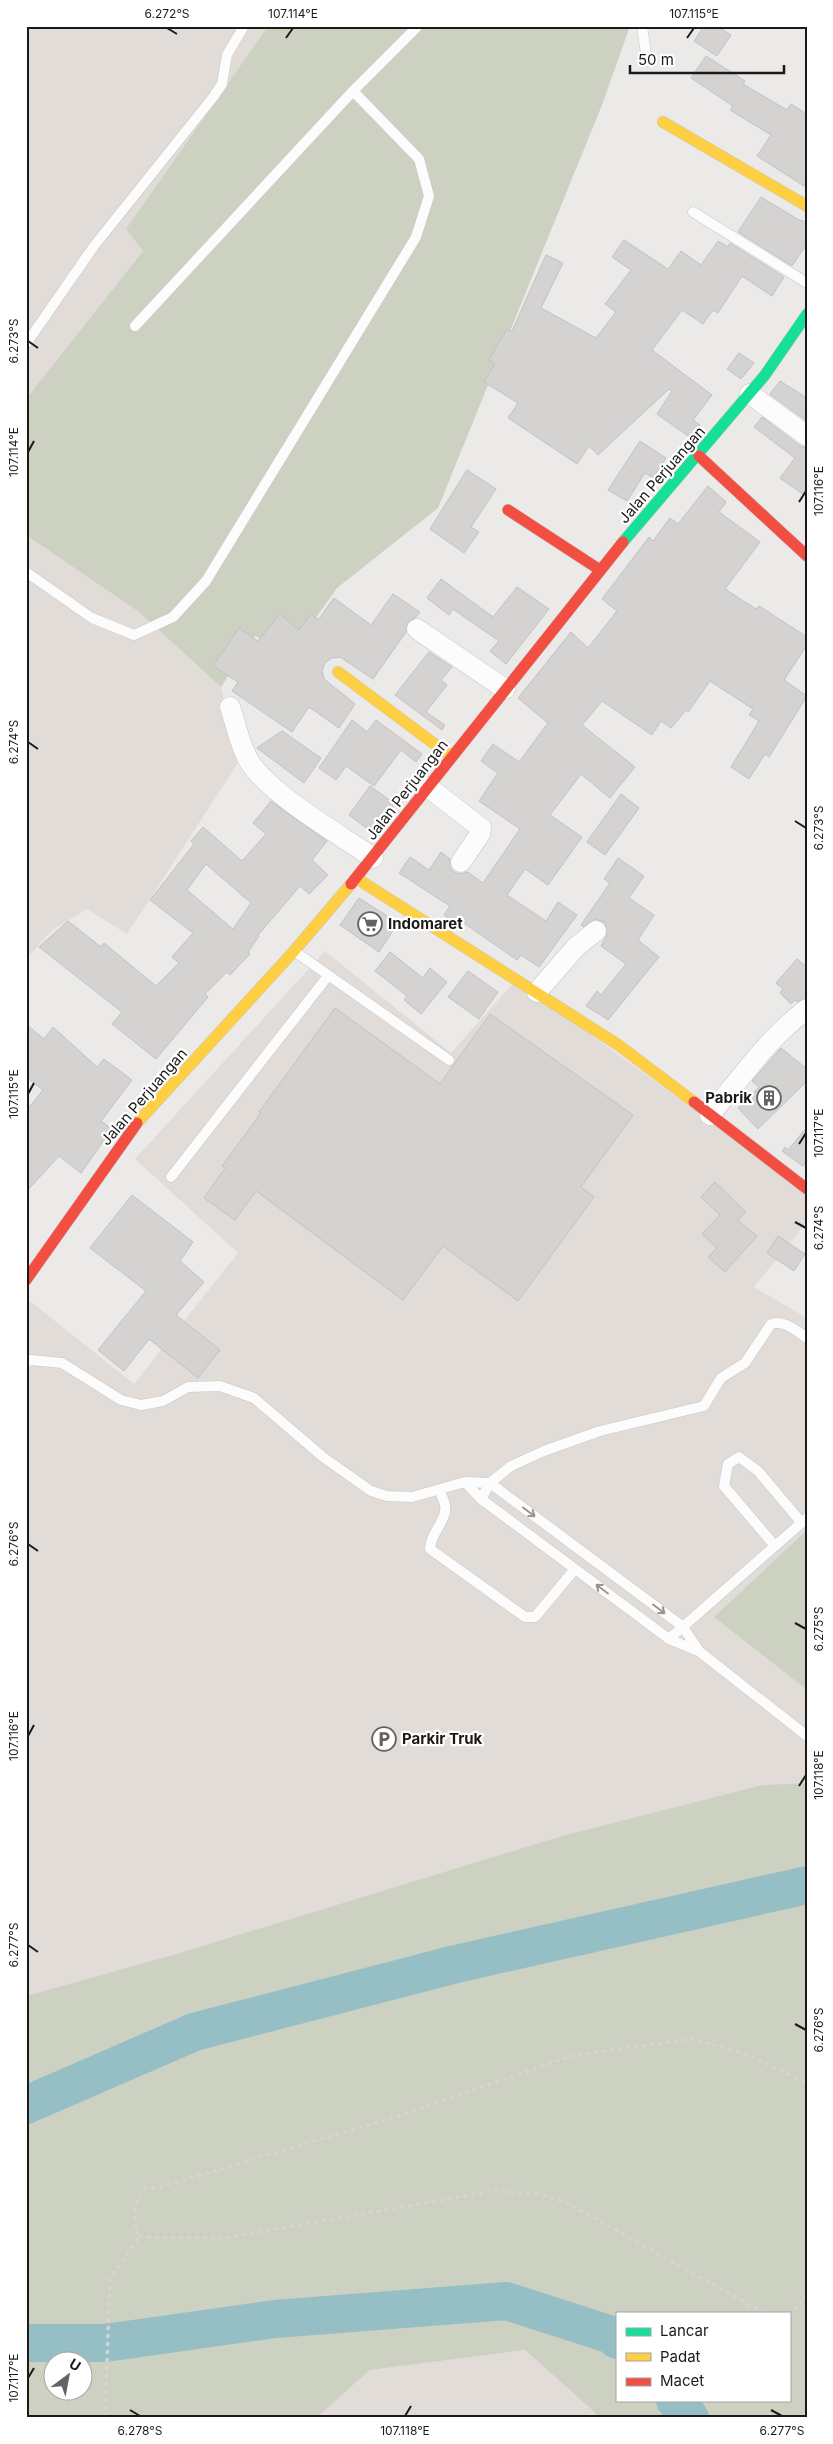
<svg xmlns="http://www.w3.org/2000/svg" width="833" height="2444" viewBox="0 0 833 2444" font-family="Inter,sans-serif">
  <rect width="100%" height="100%" fill="#eceae9"/>
  <!-- built -->
  <path fill="#e1dcd7" d="M26 26H268L126 229 143 251 26 399Z
    M26 535 139 612 221 687 238 763 127 934 87 909 51 931 26 960Z
    M325 951 451 1053 516 980 807 1192V1222L754 1287 807 1318V1530L714 1617 807 1690V1783L761 1785 565 1835 176 1954 26 1996V1298L134 1384 238 1253 135 1159Z
    M525 2350 601 2418H316L370 2370Z"/>
  <!-- green -->
  <path fill="#ccd1c1" fill-rule="evenodd" d="M268 26H630L602 105 438 508 337 588 292 652 255 636 221 687 139 612 26 535V399L143 251 126 229Z
    M807 1530V1690L714 1617Z
    M807 1783V1885L500 1956 714 1909 807 1886V2418H601L525 2350 370 2370 316 2418H26V1996L176 1954 565 1835 762 1785ZM480 2303 395 2313 335 2315ZM617 2313H789V2400H617ZM52 2362H82V2392H52Z"/>
  <g fill="none" stroke-linecap="round" stroke-linejoin="round">
    <!-- river -->
    <path stroke="#95bec5" stroke-width="38" d="M26 2105 194 2032 456 1964 807 1885
      M26 2343H105L275 2319 506 2301 612 2335 617 2340
      M675 2400 690 2418"/>
  </g>
  <!-- building -->
  <path fill="#d4d3d2" stroke="#c2c1c1" fill-rule="evenodd" d="M704 26H717L731 35 717 56 694 41Z
    M706 56 745 81 743 84 787 110 791 104 807 114V188L757 156 771 135 730 110 733 106 691 78Z
    M761 197 799 220 807 222V244L792 266 738 232Z
    M624 240 668 269 681 251 701 265 718 241 728 247 730 243 784 277 772 296 742 276 718 313 713 310 703 324 682 310 652 350 712 395 693 420 700 425 691 438 657 414 672 391 669 389 598 455 589 446 577 464 508 418 518 403 484 382 495 364 489 360 507 329 512 331 546 255 563 263 541 308 596 338 616 312 605 304 631 270 612 257Z
    M739 353 754 363 741 379 727 369Z
    M780 381 807 398V421L770 394Z
    M762 417 800 446 807 448V497L780 478 795 458 754 427Z
    M640 441 666 458 653 478 645 473 627 501 608 490Z
    M467 470 496 489 471 527 479 532 464 553 430 529Z
    M708 486 726 502 719 512 760 542 725 589 756 609 759 606 807 637V645L784 680 807 696 769 757 765 754 749 779 731 767 759 721 749 715 753 709 710 681 688 712 686 710 671 728 661 721 652 735 602 701 582 725 635 767 610 798 581 774 550 815 582 837 548 885 525 869 507 895 546 921 558 902 577 915 539 967 521 955 517 960 461 921 458 925 444 915 450 906 399 873 410 857 429 870 441 852 450 859V867L454 872 461 874 468 872 483 883 520 829 479 801 498 773 481 761 493 744 519 762 548 723 518 698 571 632 588 648 617 611 602 599 649 537 653 541 670 518 678 524Z
    M441 579 493 617 517 587 549 609 506 664 490 651 499 641 453 609 449 615 427 598Z
    M393 594 420 612 416 617 408 622 406 632 373 679 340 657 332 658 325 663 322 671 324 679 355 704 339 728 309 707 292 732 232 691 238 682 213 666 239 628 258 641 280 614 299 630 311 614 318 620 334 598 371 625Z
    M429 652 452 667 441 680 447 685 426 712 445 725 442 730 395 695Z
    M352 720 367 732 376 720 422 754 416 762 401 750 374 786 346 766 336 780 319 768Z
    M282 731 321 758 304 783 257 748Z
    M370 786 395 804 372 832 349 815Z
    M621 794 639 808 605 855 587 842Z
    M271 801 327 841 312 860 328 875 309 894 300 886 258 935 259 936 248 952 250 954 230 975 227 972 205 994 208 997 156 1059 112 1024 122 1012 39 947 68 921 101 947 104 943 156 986 179 963 172 957 193 933 150 900 194 844 191 841 203 827 242 861 266 834 253 823ZM206 864 251 903 233 929 187 890Z
    M618 858 644 876 629 898 654 915 638 940 659 957 608 1020 586 1006 597 991 601 995 626 964 601 946 607 935 605 923 595 919 583 927 581 925 610 883 604 879Z
    M359 898 398 923 379 952 340 925Z
    M390 952 423 978 430 968 447 982 421 1014 404 1000 407 996 375 971Z
    M797 959 807 967V997L797 1002 795 1000 791 1004 780 993 783 989 776 983Z
    M468 971 498 992 479 1019 448 997Z
    M335 1008 440 1084 490 1014 633 1115 581 1187 594 1197 518 1301 443 1246 403 1300 256 1191 235 1220 204 1198 225 1168 222 1166 261 1113 259 1112Z
    M26 1024 44 1039 53 1027 97 1067 104 1059 132 1080 101 1121 112 1129 81 1173 59 1156 26 1192V1111L43 1090 26 1077Z
    M781 1048 807 1069V1081L758 1129 738 1108 759 1087 752 1081Z
    M807 1127V1161L803 1166 782 1151 785 1147 788 1150Z
    M715 1182 746 1212 737 1220 757 1236 725 1272 708 1257 717 1248 702 1234 720 1215 701 1197Z
    M132 1195 193 1242 180 1261 204 1282 176 1315 220 1350 198 1378 149 1339 124 1371 98 1350 146 1291 90 1248Z
    M778 1236 805 1254 794 1271 767 1253Z"/>
  <g fill="none" stroke-linecap="round" stroke-linejoin="round">
    <!-- lane casing -->
    <g stroke="#c8c7c6" stroke-width="11">
      <path id="lane" d="M642 26 647 61
        M693 212 807 283
        M135 326 353 91 418 26
        M26 344 94 246 214 96 222 84 227 55 244 26
        M26 572 92 618 134 635 173 617 206 581 416 237 429 196 419 159 353 91
        M294 951 449 1060
        M171 1177 328 976
        M26 1362 31 1360 62 1363 121 1400 141 1405 163 1401 188 1387 220 1386 254 1398 323 1457 371 1491 387 1496 412 1497 465 1482 490 1483 682 1626 700 1652
        M465 1482 481 1499 669 1639 700 1652 807 1736
        M439 1490C441 1494 444 1500 445 1505 448 1520 430 1533 430 1549L525 1617H535L575 1569
        M481 1499 490 1483 511 1466 544 1451 600 1431 704 1406 721 1378 745 1363 771 1324C785 1320 795 1330 807 1338
        M775 1546 724 1486 728 1464 739 1457 758 1471 801 1522
        M669 1639 807 1518"/>
    </g>
    <!-- street casing -->
    <g stroke="#c8c7c6" stroke-width="21">
      <path id="street" d="M750 394 807 436
        M417 629 505 689
        M230 707C236 724 240 746 249 761 269 794 339 834 373 858
        M428 787 481 828 480 834 461 862
        M537 992 576 947 596 931
        M710 1115C740 1079 768 1038 807 1009"/>
    </g>
    <!-- fast casing -->
    <g stroke="#c8c7c6" stroke-width="12">
      <path id="fast" d="M623 542 765 375 807 314"/>
    </g>
    <!-- slow casing -->
    <g stroke="#c8c7c6" stroke-width="12">
      <path id="slow" d="M663 122 807 206
        M338 672 452 757
        M356 878 617 1044 694 1102
        M137 1123 294 951 351 884"/>
    </g>
    <!-- jam casing -->
    <g stroke="#c8c7c6" stroke-width="12">
      <path id="jam" d="M699 456 807 556
        M508 510 600 570
        M351 884 623 542
        M694 1102 807 1189
        M26 1280 137 1123"/>
    </g>
    <!-- path -->
    <path stroke="#d5d5d5" stroke-width="3" stroke-dasharray="4 4" stroke-linecap="butt" d="M139 2237 225 2238 493 2191 540 2194 569 2204 764 2313
      M789 2316 807 2295
      M105 2418 110 2279 139 2237C134 2218 131 2206 144 2189L160 2187 398 2116 575 2055 691 2039 741 2052 807 2083"/>
    <!-- lane -->
    <use href="#lane" stroke="#fcfcfc" stroke-width="10"/>
    <!-- street -->
    <use href="#street" stroke="#fcfcfc" stroke-width="20"/>
    <!-- fast -->
    <use href="#fast" stroke="#16e098" stroke-width="11"/>
    <!-- slow -->
    <use href="#slow" stroke="#ffcf43" stroke-width="11"/>
    <!-- jam -->
    <use href="#jam" stroke="#f24e42" stroke-width="11"/>
  </g>
  <!-- one-way arrows -->
  <defs><path id="oneway-shaft" d="M-6 0H5M1.5-3L5.5 0L1.5 3" fill="none" stroke-width="1.6" stroke-linecap="round" stroke-linejoin="round" transform="scale(1.25)"/></defs>
  <g stroke="#979696">
    <use href="#oneway-shaft" transform="translate(529 1512) rotate(37)"/>
    <use href="#oneway-shaft" transform="translate(602 1589) rotate(-143)"/>
    <use href="#oneway-shaft" transform="translate(659 1609) rotate(37)"/>
  </g>
  <!-- ticks -->
  <path fill="none" stroke="#1b1a19" stroke-width="2" d="M167 28 177 34M286 38 293 28M687 38 694 28M28 341 38 348M28 452 34 441M799 502 806 491M28 742 38 749M795 821 806 828M28 1094 34 1083M799 1144 806 1133M795 1222 806 1228M28 1544 38 1551M795 1623 806 1629M28 1736 34 1725M799 1786 806 1775M28 1945 38 1952M795 2024 806 2030M28 2378 34 2368M130 2410 140 2416M771 2410 782 2416M405 2416 411 2406"/>
  <!-- icons -->
  <defs>
    <g id="supermarket-ring" transform="scale(1.25)"><circle r="9.5" fill="#fff" stroke="#646362" stroke-width="1.5"/><path d="M-6-5.5h2.5l.6 2H6L4.5 2H-2.5L-4.4-4H-6ZM-1.5 3.2a1.3 1.3 0 1 0 .1 0ZM3 3.2a1.3 1.3 0 1 0 .1 0Z" fill="#646362"/></g>
    <g id="building-ring" transform="scale(1.25)"><circle r="9.5" fill="#fff" stroke="#646362" stroke-width="1.5"/><path d="M-4-6H4V6H1V3H-1V6H-4ZM-2.5-4.3h1.7v1.8h-1.7ZM.8-4.3h1.7v1.8H.8ZM-2.5-1h1.7V.8h-1.7ZM.8-1h1.7V.8H.8Z" fill="#646362"/></g>
    <g id="parking-ring" transform="scale(1.25)"><circle r="9.5" fill="#fff" stroke="#646362" stroke-width="1.5"/><path d="M-3.5-5.5H1a3.5 3.5 0 0 1 0 7H-1V5.5H-3.5ZM-1-3.4V-.6H.8a1.4 1.4 0 0 0 0-2.8Z" fill="#646362"/></g>
  </defs>
  <g fill-rule="evenodd">
    <use href="#supermarket-ring" x="370" y="924"/>
    <use href="#building-ring" x="769" y="1098"/>
    <use href="#parking-ring" x="384" y="1739"/>
  </g>
  <g text-anchor="middle" stroke-width="4.5" stroke-linejoin="round" paint-order="stroke">
    <!-- street labels -->
    <g font-size="15" fill="#1b1a19" stroke="#fff">
      <text transform="translate(662 475) rotate(-49)" y="5">Jalan Perjuangan</text>
      <text transform="translate(407 790) rotate(-52)" y="5">Jalan Perjuangan</text>
      <text transform="translate(144 1097) rotate(-49)" y="5">Jalan Perjuangan</text>
    </g>
    <!-- poi labels -->
    <g font-size="15" font-weight="bold" fill="#1b1a19" stroke="#fff" text-anchor="start">
      <text x="388" y="929">Indomaret</text>
      <text x="752" y="1103" text-anchor="end">Pabrik</text>
      <text x="402" y="1744">Parkir Truk</text>
    </g>
  </g>
  <!-- border -->
  <rect width="833" height="2444" fill="none" stroke="#ffffff" stroke-width="55"/>
  <!-- legend -->
  <rect x="616" y="2312" width="175" height="90" fill="#ffffff" stroke="#a4a3a3"/>
  <rect x="626" y="2328" width="25" height="8" fill="#16e098" stroke="#a4a3a3"/>
  <text x="660" y="2336" font-size="15" fill="#1b1a19">Lancar</text>
  <rect x="626" y="2353" width="25" height="8" fill="#ffcf43" stroke="#a4a3a3"/>
  <text x="660" y="2362" font-size="15" fill="#1b1a19">Padat</text>
  <rect x="626" y="2378" width="25" height="8" fill="#f24e42" stroke="#a4a3a3"/>
  <text x="660" y="2386" font-size="15" fill="#1b1a19">Macet</text>
  <!-- north arrow -->
  <g transform="translate(68 2376) rotate(32)"><circle r="24" fill="#ffffff" stroke="#a4a3a3"/>
  <path d="M0-4L9 19L0 12L-9 19Z" fill="#646362"/>
  <text y="-8" font-size="14" font-weight="bold" text-anchor="middle" fill="#1b1a19">U</text>
  </g>
  <!-- scale -->
  <path d="M630 65v8h154v-8" fill="none" stroke="#1b1a19" stroke-width="2.5"/>
  <text x="638" y="65" font-size="15" fill="#1b1a19" stroke="#ffffff" stroke-width="4" paint-order="stroke">50 m</text>
  <rect x="28" y="28" width="778" height="2388" fill="none" stroke="#1b1a19" stroke-width="2"/>
  <g font-size="12" text-anchor="middle" fill="#1b1a19">
    <text x="167" y="18">6.272°S</text>
    <text x="293" y="18">107.114°E</text>
    <text x="694" y="18">107.115°E</text>
    <text transform="translate(14 341) rotate(-90)" y="4">6.273°S</text>
    <text transform="translate(14 452) rotate(-90)" y="4">107.114°E</text>
    <text transform="translate(819 491) rotate(-90)" y="4">107.116°E</text>
    <text transform="translate(14 742) rotate(-90)" y="4">6.274°S</text>
    <text transform="translate(819 828) rotate(-90)" y="4">6.273°S</text>
    <text transform="translate(14 1094) rotate(-90)" y="4">107.115°E</text>
    <text transform="translate(819 1133) rotate(-90)" y="4">107.117°E</text>
    <text transform="translate(819 1228) rotate(-90)" y="4">6.274°S</text>
    <text transform="translate(14 1544) rotate(-90)" y="4">6.276°S</text>
    <text transform="translate(819 1629) rotate(-90)" y="4">6.275°S</text>
    <text transform="translate(14 1736) rotate(-90)" y="4">107.116°E</text>
    <text transform="translate(819 1775) rotate(-90)" y="4">107.118°E</text>
    <text transform="translate(14 1945) rotate(-90)" y="4">6.277°S</text>
    <text transform="translate(819 2030) rotate(-90)" y="4">6.276°S</text>
    <text transform="translate(14 2378) rotate(-90)" y="4">107.117°E</text>
    <text x="140" y="2435">6.278°S</text>
    <text x="405" y="2435">107.118°E</text>
    <text x="782" y="2435">6.277°S</text>
  </g>
</svg>
